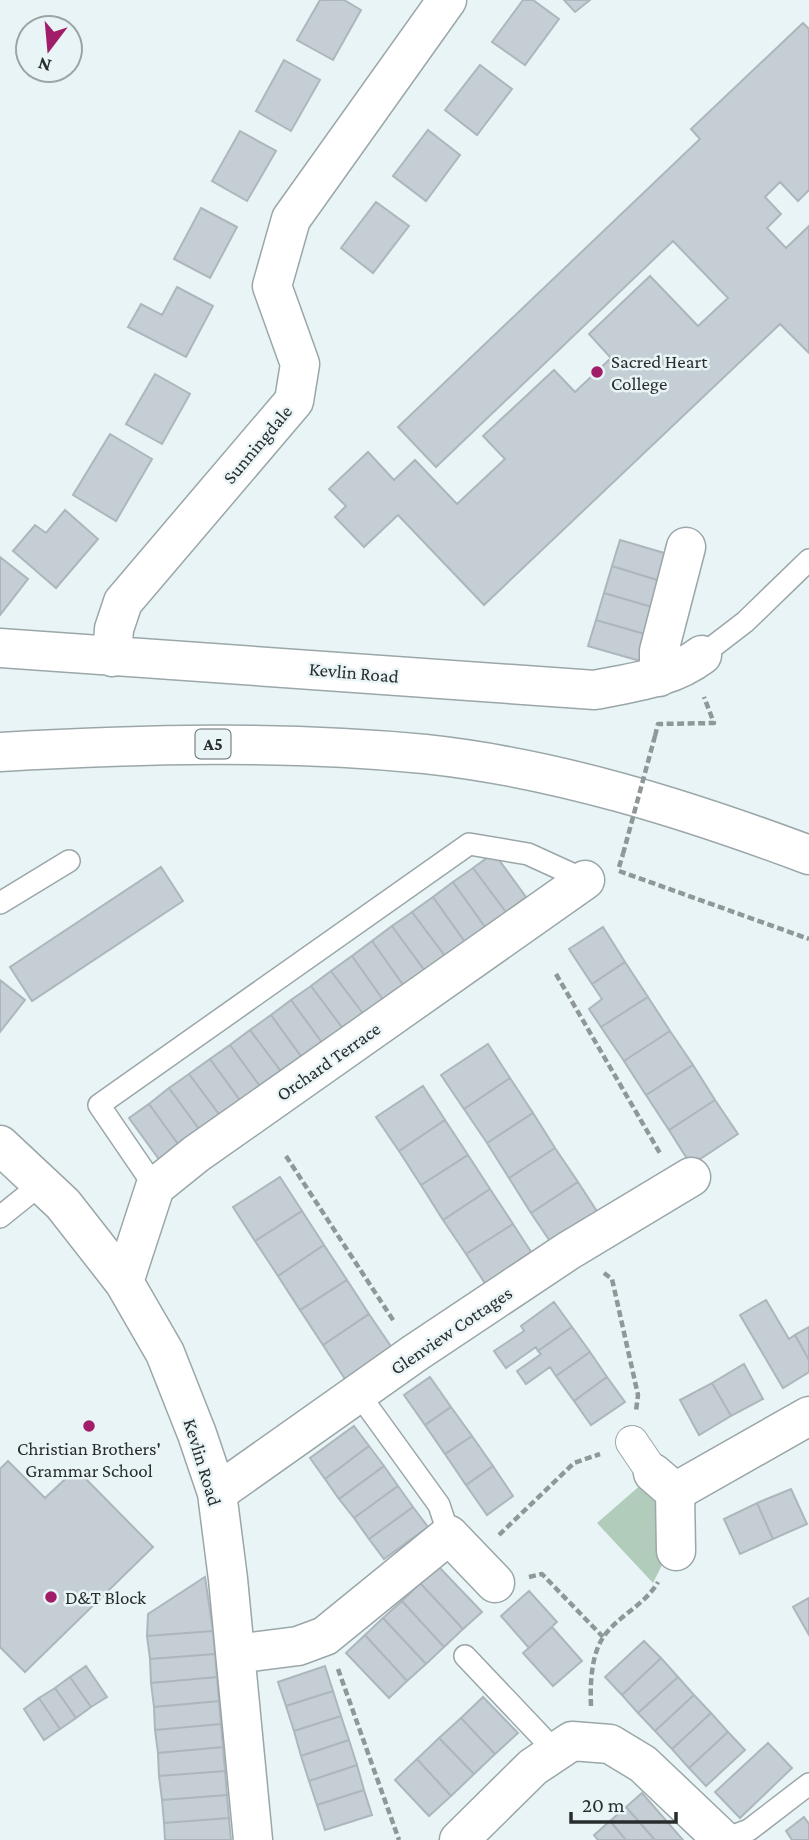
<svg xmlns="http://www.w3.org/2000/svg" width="809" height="1840" viewBox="0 0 809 1840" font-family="'Crimson Pro',serif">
  <rect width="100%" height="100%" fill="#e8f4f6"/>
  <!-- green -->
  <path fill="#b1ccbb" d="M643 1483 659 1505 668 1553 653 1583 597 1523Z"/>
  <!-- building -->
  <path fill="#c5ced4" stroke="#adb6bc" stroke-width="2" d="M320 0H344L361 10 333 60 297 40Z
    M523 0H533L559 19 525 65 492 42Z
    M564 0H590L575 12Z
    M803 23 809 29V190L798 201 780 182 765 197 781 214 767 228 786 248 809 226V353L780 324 484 605 398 515 364 547 335 517 346 506 329 489 368 452 394 480 415 460 457 504 505 459 483 436 554 370 575 392 611 358 589 334 650 276 698 326 728 298 673 241 436 467 398 427 700 139 691 129Z
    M284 60 320 80 291 131 256 111Z
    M480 65 512 89 477 135 445 110Z
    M428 130 460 155 426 201 393 176Z
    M240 131 276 151 247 201 212 181Z
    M376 202 409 226 373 273 341 248Z
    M201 208 237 227 210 278 174 259Z
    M177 287 213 306 186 357 128 327 141 304 162 315Z
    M155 374 190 394 162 444 126 424Z
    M110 434 152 459 116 521 73 495Z
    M65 510 98 539 56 588 13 551 35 525 46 533Z
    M620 540 678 557 670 584 612 566Z
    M0 557 28 579 0 615Z
    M612 566 670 584 662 610 604 593Z
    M604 593 662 610 655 637 596 620Z
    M596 620 655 637 647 663 588 646Z
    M494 853 526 897 506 912 473 868Z
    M161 867 183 901 32 1001 10 967Z
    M473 868 506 912 485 927 453 882Z
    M453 882 485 927 465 942 433 897Z
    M433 897 465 942 445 956 412 912Z
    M412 912 445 956 425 971 392 926Z
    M392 926 425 971 404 986 372 941Z
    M603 927 625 962 592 984 569 949Z
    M372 941 404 986 384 1001 352 956Z
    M352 956 384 1001 364 1015 331 971Z
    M625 962 648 997 601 1027 589 1009 602 999 592 984Z
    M331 971 364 1015 344 1030 311 986Z
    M0 980 25 1000 0 1032Z
    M311 986 344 1030 323 1044 291 1000Z
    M648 997 670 1031 624 1061 601 1027Z
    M291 1000 323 1044 303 1059 271 1015Z
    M271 1015 303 1059 283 1074 250 1030Z
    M250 1030 283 1074 262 1089 230 1045Z
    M670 1031 693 1065 646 1095 624 1061Z
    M488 1044 510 1078 464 1109 441 1075Z
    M230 1045 262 1089 242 1103 210 1059Z
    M210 1059 242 1103 222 1118 189 1074Z
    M693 1065 715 1100 669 1130 646 1095Z
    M189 1074 222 1118 202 1133 169 1088Z
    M510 1078 533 1113 487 1143 464 1109Z
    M423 1086 445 1120 399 1151 376 1117Z
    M169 1088 202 1133 181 1148 149 1104Z
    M715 1100 738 1134 691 1165 669 1130Z
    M149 1104 181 1148 161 1162 129 1118Z
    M533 1113 555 1148 509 1178 487 1143Z
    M445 1120 468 1155 421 1185 399 1151Z
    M555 1148 578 1182 531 1213 509 1178Z
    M468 1155 490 1189 443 1220 421 1185Z
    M280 1177 302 1211 255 1241 233 1207Z
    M578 1182 600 1216 554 1247 531 1213Z
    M490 1189 513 1224 466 1254 443 1220Z
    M302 1211 324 1245 278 1276 255 1241Z
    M513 1224 535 1258 488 1288 466 1254Z
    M324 1245 347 1280 300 1310 278 1276Z
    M347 1280 369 1314 323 1345 300 1310Z
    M766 1300 789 1339 795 1335 809 1360V1372L783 1388 740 1315Z
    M554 1302 572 1327 538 1351 536 1347 506 1368 494 1351 524 1331 521 1326Z
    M369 1314 392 1348 345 1379 323 1345Z
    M572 1327 590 1352 556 1376 550 1367 526 1384 517 1371 541 1354 538 1351Z
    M809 1327V1360L795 1335Z
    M590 1352 607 1377 574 1401 556 1376Z
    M744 1364 763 1399 731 1416 712 1383Z
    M430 1377 451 1407 425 1425 404 1395Z
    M607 1377 625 1402 591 1425 574 1401Z
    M712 1383 731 1416 699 1435 680 1400Z
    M451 1407 472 1436 445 1454 425 1425Z
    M354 1426 369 1446 325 1479 310 1458Z
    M472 1436 493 1466 466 1485 445 1454Z
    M369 1446 384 1466 339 1499 325 1479Z
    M8 1461 45 1498 76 1469 153 1547 25 1672 0 1647V1469Z
    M384 1466 398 1486 354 1518 339 1499Z
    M493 1466 513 1496 487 1515 466 1485Z
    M398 1486 413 1507 369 1539 354 1518Z
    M791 1489 807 1524 773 1539 757 1503Z
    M757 1503 773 1539 740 1554 724 1519Z
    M413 1507 428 1527 384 1559 369 1539Z
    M438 1566 482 1612 463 1629 420 1583Z
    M205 1577 213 1631 147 1636 148 1614Z
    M420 1583 463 1629 444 1647 402 1601Z
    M529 1591 557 1622 529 1648 501 1616Z
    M809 1598V1635L793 1607Z
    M402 1601 444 1647 426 1664 383 1618Z
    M383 1618 426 1664 407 1681 365 1635Z
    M552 1627 582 1661 553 1686 523 1653Z
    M213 1631 215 1654 150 1659 147 1636Z
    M365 1635 407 1681 389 1698 346 1653Z
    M644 1641 661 1658 622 1695 605 1677Z
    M215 1654 217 1677 151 1683 150 1659Z
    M661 1658 678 1677 638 1713 622 1695Z
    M86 1666 107 1697 91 1707 70 1677Z
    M325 1666 333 1691 286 1706 278 1682Z
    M70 1677 91 1707 76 1718 55 1688Z
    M217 1677 219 1701 154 1707 151 1683Z
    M678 1677 694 1695 655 1731 638 1713Z
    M55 1688 76 1718 60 1729 39 1698Z
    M333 1691 341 1716 294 1731 286 1706Z
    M694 1695 711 1713 672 1749 655 1731Z
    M483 1697 518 1733 495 1754 461 1718Z
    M39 1698 60 1729 44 1740 24 1709Z
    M219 1701 221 1724 155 1730 154 1707Z
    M711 1713 728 1732 689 1768 672 1749Z
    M341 1716 349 1740 301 1756 294 1731Z
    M461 1718 495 1754 474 1774 439 1738Z
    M221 1724 223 1747 158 1753 155 1730Z
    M728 1732 745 1750 706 1786 689 1768Z
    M439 1738 474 1774 451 1796 417 1759Z
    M349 1740 357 1765 309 1781 301 1756Z
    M768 1743 792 1768 740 1818 715 1792Z
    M223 1747 225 1771 159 1776 158 1753Z
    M417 1759 451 1796 429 1816 395 1780Z
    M357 1765 364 1790 317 1805 309 1781Z
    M225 1771 227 1795 162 1800 159 1776Z
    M364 1790 372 1815 325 1830 317 1805Z
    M642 1793 683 1840H655L626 1807Z
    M227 1795 229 1818 164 1823 162 1800Z
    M626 1807 655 1840H626L610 1821Z
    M804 1817 809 1824V1840H792L786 1831Z
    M229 1818 231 1840H165L164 1823Z
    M610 1821 626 1840H598L594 1835Z"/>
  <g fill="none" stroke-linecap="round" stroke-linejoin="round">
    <!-- service casing -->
    <g stroke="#9ba6a9" stroke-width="24">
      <path id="service" d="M702 655 745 622 809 560
        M0 903 69 861
        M155 1187 99 1105 469 844 528 854 585 880
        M0 1217 41 1184
        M358 1393 439 1505 449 1535
        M465 1656 556 1752
        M722 1840 749 1830 809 1784"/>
    </g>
    <!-- pedestrian casing -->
    <g stroke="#9ba6a9" stroke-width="34">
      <path id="pedestrian" d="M632 1442 653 1473"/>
    </g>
    <!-- minor casing -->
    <g stroke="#9ba6a9" stroke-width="41">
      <path id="minor" d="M0 648 595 690C633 682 670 679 702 655
        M112 657 114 629 123 602 294 401 300 364 272 286 291 219 447 0
        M659 677V651L686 547
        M0 1145 63 1204 124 1282 165 1353 197 1434 217 1493 228 1579 253 1840
        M124 1282 155 1187 196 1154 585 880
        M653 1473 675 1492 676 1551
        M675 1492 809 1416
        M217 1493 415 1353 568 1251 691 1177
        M236 1654 298 1646 325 1636 449 1535 495 1583
        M459 1840 533 1767 572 1741 610 1744 643 1764 723 1840"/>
    </g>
    <!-- trunk casing -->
    <g stroke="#9ba6a9" stroke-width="41">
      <path id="trunk" d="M0 752C141 744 283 740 425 754 556 768 686 809 809 855"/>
    </g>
    <!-- path -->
    <path stroke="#8f9799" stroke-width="4.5" stroke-dasharray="7 3.5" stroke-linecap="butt" d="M655 736 658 724 714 723 704 697
      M619 867 623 854
      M619 871 809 939
      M556 974 661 1155
      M286 1156 395 1323
      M604 1273 612 1279 638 1395 636 1411
      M499 1535 574 1463 600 1454
      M529 1577 542 1574 603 1637
      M338 1669 399 1840
      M591 1706C590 1685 591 1654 604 1636 619 1615 645 1605 658 1582"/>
    <!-- service -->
    <use href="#service" stroke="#fff" stroke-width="21"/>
    <!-- pedestrian -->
    <use href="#pedestrian" stroke="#fff" stroke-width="32"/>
    <!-- minor -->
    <use href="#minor" stroke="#fff" stroke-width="38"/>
    <!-- trunk -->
    <use href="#trunk" stroke="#fff" stroke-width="38"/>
    <!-- path-bridge -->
    <path stroke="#8f9799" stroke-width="4.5" stroke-dasharray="7 3.5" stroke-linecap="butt" d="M623 854 655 736"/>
  </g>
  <!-- markers -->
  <g fill="#a11c69" stroke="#e8f4f6" stroke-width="2.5">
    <circle cx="597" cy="372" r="7"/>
    <circle cx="89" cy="1426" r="7"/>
    <circle cx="51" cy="1597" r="7"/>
  </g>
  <g text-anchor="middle" stroke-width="5" stroke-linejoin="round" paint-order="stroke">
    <!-- shield labels -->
    <rect fill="#e8f4f6" stroke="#62696a" stroke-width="2" x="195.5" y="729.5" width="35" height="29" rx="5"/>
    <g font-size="18" font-weight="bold" fill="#292d2e">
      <text x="213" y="750">A5</text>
    </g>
    <!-- poi labels -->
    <g font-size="19" fill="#292d2e" stroke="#e8f4f6" text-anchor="start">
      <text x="611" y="368">Sacred Heart<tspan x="611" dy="22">College</tspan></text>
      <text x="89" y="1455" text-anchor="middle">Christian Brothers'<tspan x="89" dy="22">Grammar School</tspan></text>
      <text x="65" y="1604">D&amp;T Block</text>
    </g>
    <!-- street labels -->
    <g font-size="19" fill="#292d2e" stroke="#e8f4f6">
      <text transform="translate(257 444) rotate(-50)" y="7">Sunningdale</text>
      <text transform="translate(354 672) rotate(5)" y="7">Kevlin Road</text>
      <text transform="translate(328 1061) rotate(-35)" y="7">Orchard Terrace</text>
      <text transform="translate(451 1330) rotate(-34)" y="7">Glenview Cottages</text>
      <text transform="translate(203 1462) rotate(73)" y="7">Kevlin Road</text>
    </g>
  </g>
  <!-- north arrow -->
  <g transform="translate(49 49) rotate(196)"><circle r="33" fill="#e8f4f6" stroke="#9ca4a6" stroke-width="2"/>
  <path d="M0-5L12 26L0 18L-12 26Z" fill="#a11c69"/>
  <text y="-10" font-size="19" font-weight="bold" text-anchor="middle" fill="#292d2e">N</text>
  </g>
  <!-- scale -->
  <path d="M571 1812v10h105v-10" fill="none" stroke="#292d2e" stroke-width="3.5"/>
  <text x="582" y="1812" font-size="21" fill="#292d2e" stroke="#e8f4f6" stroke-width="5" paint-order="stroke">20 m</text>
</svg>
